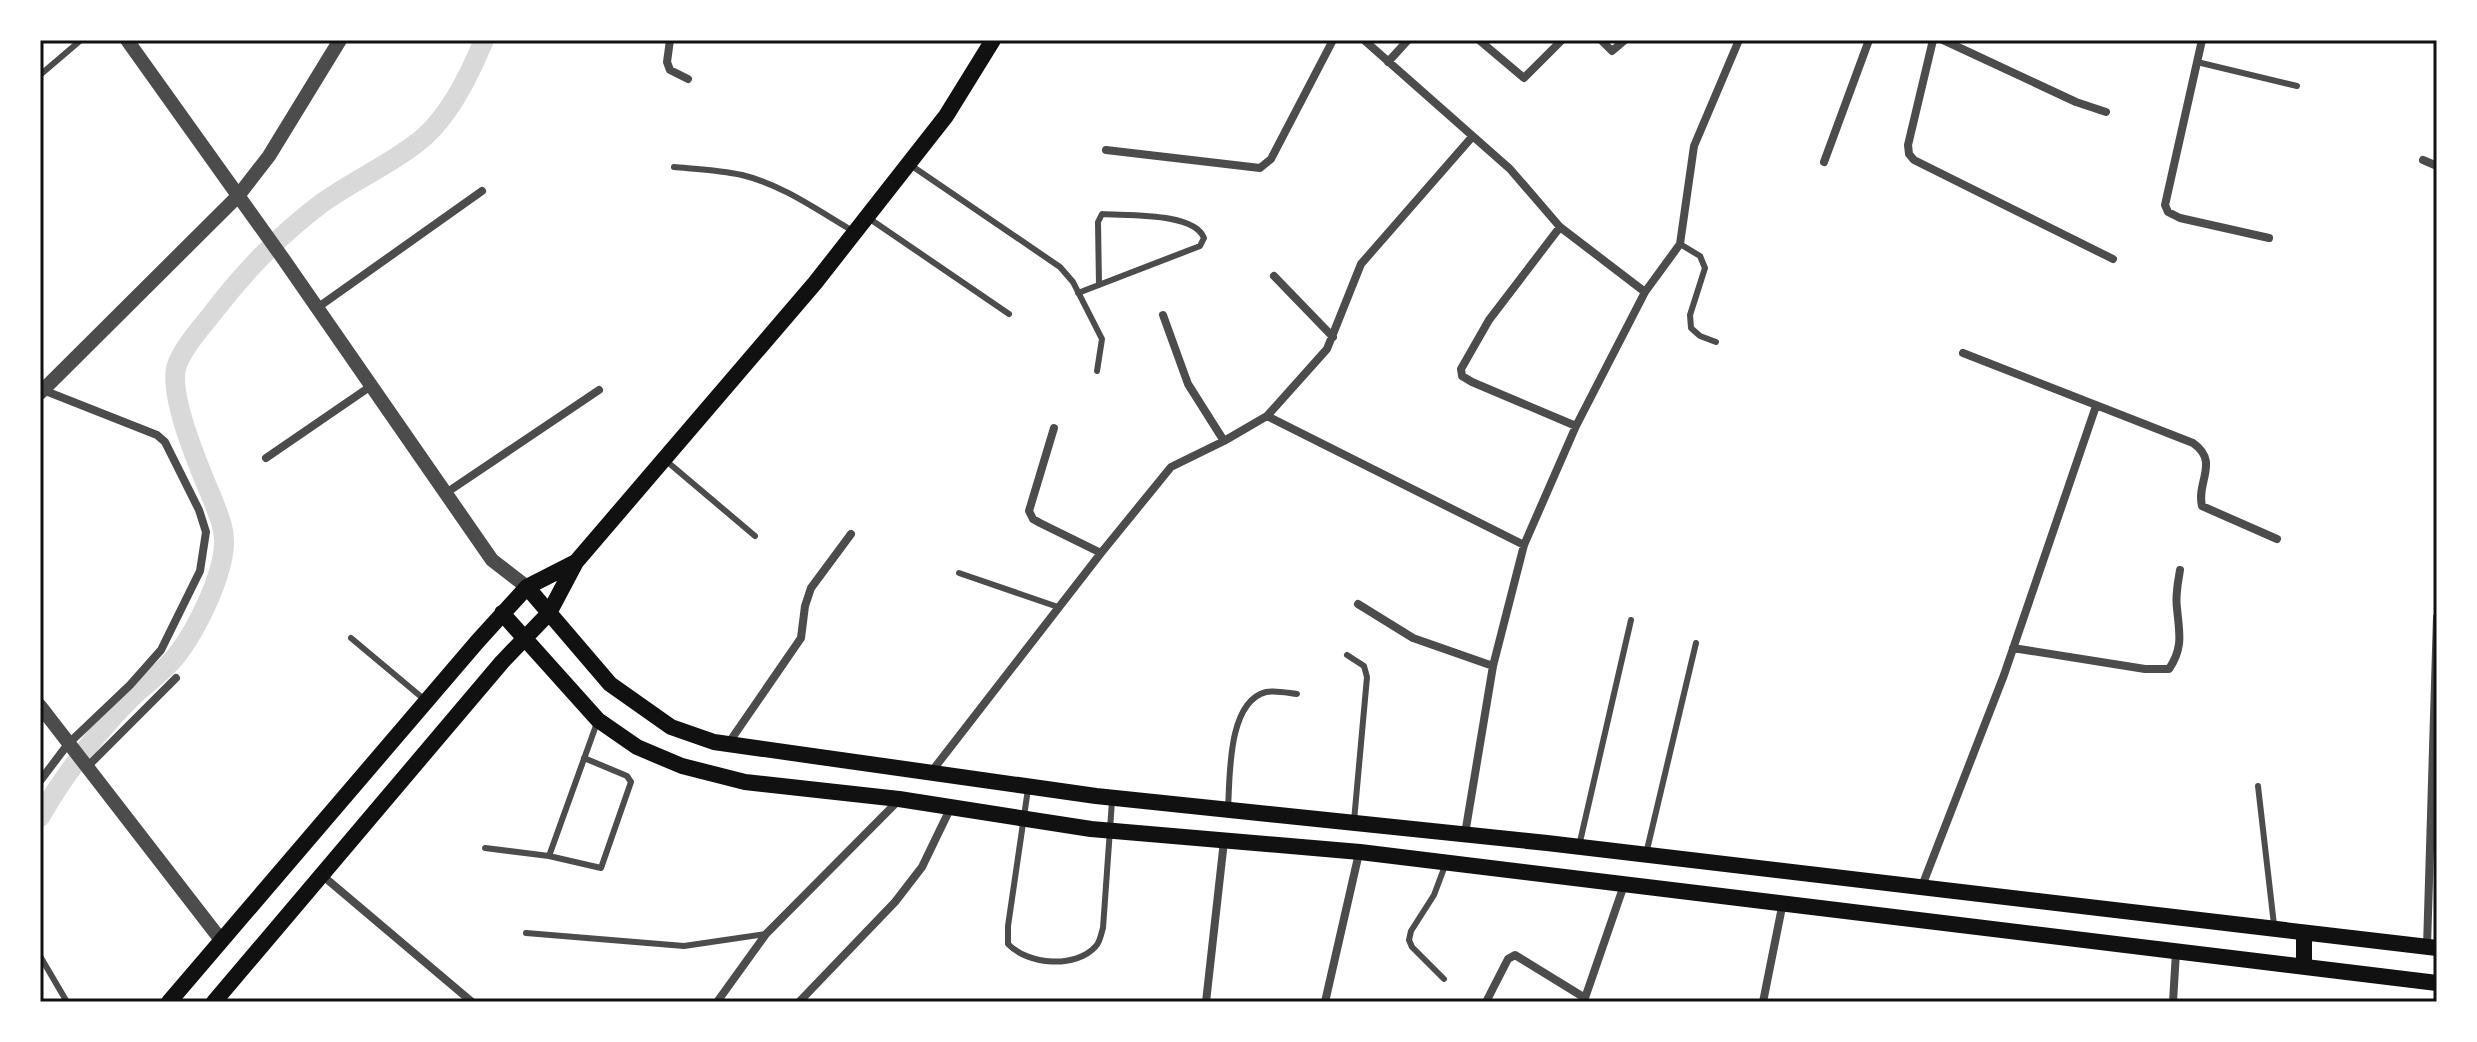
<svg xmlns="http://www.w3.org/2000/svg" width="2477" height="1042" viewBox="0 0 2477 1042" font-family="'Archivo Narrow',sans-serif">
  <rect width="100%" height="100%" fill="#fff"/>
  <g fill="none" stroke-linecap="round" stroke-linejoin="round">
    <!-- canal -->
    <path stroke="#d9d9d9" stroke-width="20" d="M40 817C64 775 94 736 128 701 143 685 163 673 177 655 197 629 222 578 224 545 225 528 218 514 212 498 200 470 167 393 177 365 184 346 202 327 215 310 245 271 282 233 322 203 351 182 385 167 414 145 447 122 469 76 484 40"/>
    <!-- service -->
    <path stroke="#4c4c4c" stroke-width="6" d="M2197 62 2297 86
      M40 75 81 40
      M909 164 1060 267 1073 282 1102 339 1097 371
      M674 167C697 169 721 170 742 175 783 185 817 210 853 231
      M867 217 1009 314
      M1680 244 1700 256 1705 268 1690 315 1691 328 1700 336 1716 342
      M1078 293 1200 246 1204 238C1194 212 1127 216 1102 214L1098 222 1099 285
      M664 459 755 536
      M959 573 1058 607
      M351 638 425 700
      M1347 655 1364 666 1367 677 1354 821
      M2258 786 2274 925
      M1028 789 1008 926V944C1028 965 1076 969 1096 946 1100 942 1101 934 1103 928L1112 801
      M1228 810C1230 778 1227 702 1266 692 1276 690 1288 693 1297 694
      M1579 846 1631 620
      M485 848 549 856 601 868 631 782 627 776 584 758
      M1646 854 1696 643
      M549 856 598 720
      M526 933 684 946 766 934
      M40 956 67 1002
      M1444 979 1412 947 1409 940 1411 931 1434 895 1446 863"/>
    <!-- minor -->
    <path stroke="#4c4c4c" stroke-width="8" d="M670 40 667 62 670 70 688 79
      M1364 40 1510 169 1560 227 1645 292
      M1479 40 1524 78 1562 40
      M1601 40 1612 51 1625 40
      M1933 40 1908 145 1909 154 1914 160 2113 259
      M1943 40 2076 102 2106 112
      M2202 40 2165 205 2168 212 2180 218 2269 238
      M1388 62 1408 40
      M1106 150 1260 168 1271 159 1333 40
      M2423 160 2437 166
      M1824 162 1869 40
      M1560 227 1489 320 1461 369 1462 376 1472 382 1576 426
      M1274 276 1333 337
      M317 308 482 191
      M1163 315 1188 384 1224 441
      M1963 353 2193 443C2220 462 2196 482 2202 506L2277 539
      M1267 416 1524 545
      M1054 428 1029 511 1033 519 1040 523 1101 553
      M266 458 371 386
      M446 493 599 390
      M1358 604 1413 638 1493 666
      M2013 648 2145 669H2169C2184 647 2179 632 2177 608 2175 595 2178 583 2180 570
      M728 744 801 638 805 606 811 588 851 534
      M87 767 176 678
      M932 771 1101 553 1171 467 1224 441 1267 416 1327 349 1361 264 1472 137
      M40 781 68 744 130 685 161 650 200 571 206 532 199 510 165 442 157 435 43 390
      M1465 834 1493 666 1524 545 1576 426 1645 292 1680 244 1694 146 1739 40
      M323 876 472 1002
      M1922 886 2004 675 2096 406
      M2427 947 2437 617
      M717 1002 766 934 898 801
      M799 1002 895 902 922 867 951 807
      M1206 1002 1224 841
      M1325 1002 1359 853
      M1486 1002 1508 959 1515 955 1585 998 1624 885
      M1763 1002 1783 902
      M2173 1002 2176 952"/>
    <!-- tertiary -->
    <path stroke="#4c4c4c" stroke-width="14" d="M127 40 282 257 492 560 527 587
      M40 393 238 196 269 156 340 40
      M40 706 221 940"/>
    <!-- secondary -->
    <path stroke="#111" stroke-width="16" d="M527 587 610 684 671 727 714 742 1096 796 1547 843 2437 948
      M502 613 598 720 637 747 682 766 745 782 899 799 1091 829 1360 852 2437 983
      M2304 933V967
      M169 1002 477 642 527 587 576 562
      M214 1002 502 662 549 613 576 562 815 283 946 116 993 40"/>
  </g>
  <!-- border -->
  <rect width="2477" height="1042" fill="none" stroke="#ffffff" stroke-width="84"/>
  <rect x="42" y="42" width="2393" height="958" fill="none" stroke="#111" stroke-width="3"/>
</svg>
